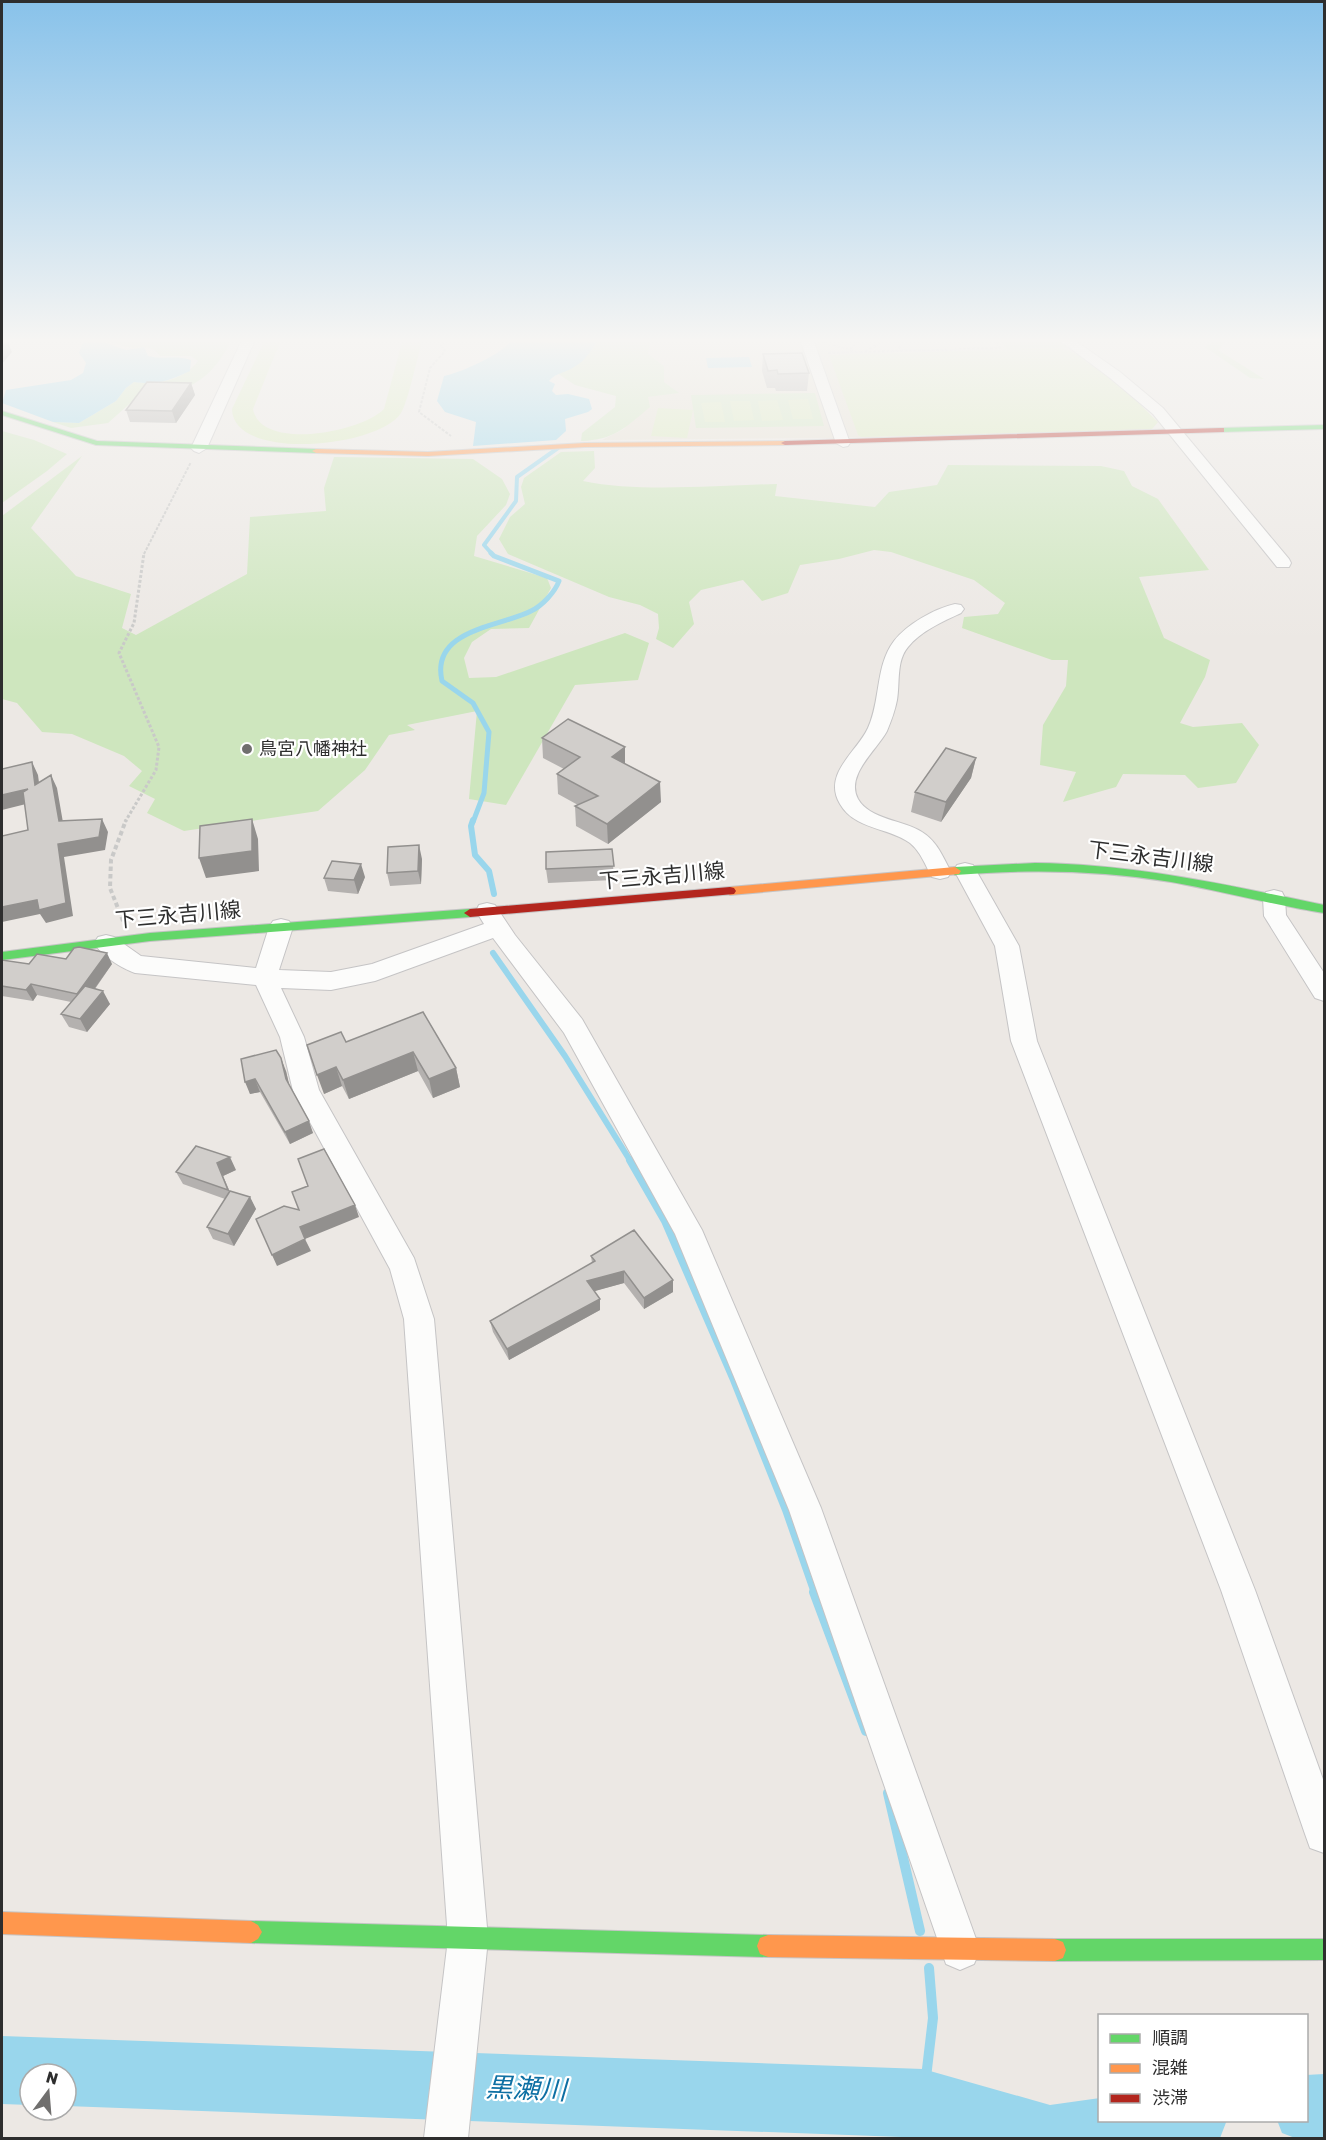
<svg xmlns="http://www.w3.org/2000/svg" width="1326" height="2140" viewBox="0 0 1326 2140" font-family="Rubik,'Noto Sans JP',sans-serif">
  <rect width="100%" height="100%" fill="#ece8e4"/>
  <!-- education -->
  <path fill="#e6e0d3" d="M650 342H1060L1077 353 1158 422 1152 429 827 438 602 440 624 429 648 397 678 393 664 382V366L648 354Z"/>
  <!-- green -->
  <path fill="#cee6be" d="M112 342H228L229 345C218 365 205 381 182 389 172 393 156 390 145 390L108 423 71 428 53 422 79 423 116 401 126 388 134 382C157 385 183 381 198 361L191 356H160C151 343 140 349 127 347 122 346 116 344 112 342Z
    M597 342H650L648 354 664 366V382L679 393 648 397 650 407C625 428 614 440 581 441L582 433 615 407 616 396 575 385 557 373C577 367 586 360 597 342Z
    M1002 342H1060L1069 348 1006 349Z
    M1213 342H1226L1218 350 1264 379 1250 378 1205 347Z
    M815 393 824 426 696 428 691 395Z
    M2 431 34 440 67 454 47 471 2 503Z
    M594 451 595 468 583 481C640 493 718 485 777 484L775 496 875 507 889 492 937 485 948 465 1101 466 1124 471 1132 486 1158 499 1209 570 1139 577 1164 638 1210 660 1205 677 1180 723 1193 727 1242 723 1259 745 1236 783 1198 788 1185 775 1123 774 1116 787 1063 802 1076 772 1040 765 1043 725 1066 686 1068 660H1052L962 628 964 617 998 614 1005 603 974 580 891 552 874 550 839 559 800 565 788 593 762 601 743 580 701 590 689 602 694 624 673 648 656 639 659 628 658 614 640 605 609 597 508 554 499 539 510 517 525 504 521 487 524 478 561 452Z
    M82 456 31 528 76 576 131 594 122 628 136 635 247 574 250 517 326 511 324 488 334 457 473 459 502 479 510 494 506 505 477 536 474 556 547 578 551 588 529 628 491 629 472 642 464 658 469 678 496 677 625 633 649 643 638 680 575 685 506 805 469 799 477 711 407 725 415 730 389 735 365 770 318 811 184 831 147 813 155 799 129 786 142 771 124 756 72 734 42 732 17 703 2 699V516Z"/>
  <!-- pitch -->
  <path fill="#d9eabb" d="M264 342H280L253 409C261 452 362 432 384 409L402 342H422C417 358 408 402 401 413 378 448 233 462 232 409Z
    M1061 348C1100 360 1129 394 1158 422L1152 429 861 437 858 435 829 355Z
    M808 399 813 419H793L788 400Z
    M777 400 783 420 762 421 758 401Z
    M730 401H750L754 420 734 421Z
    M721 402 725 422H705L701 403Z
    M658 408 693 410 687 438 651 436Z"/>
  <!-- water -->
  <path fill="#99d6ec" d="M83 342H103L126 350 144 347 148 356C162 360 177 355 191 360L190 371C168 381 158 385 134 382L126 388 116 401 79 423 53 422 2 403 6 390 71 380 83 373 86 363 79 353Z
    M510 342H597C590 352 585 361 574 367 565 373 557 372 549 381L555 384 552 391 556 395 568 394 589 399 592 409 588 412 565 419 566 431 556 440 473 446 476 422 445 412 437 401 444 376C460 373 500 355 510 342Z
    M749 357 752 367 708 368 706 358Z"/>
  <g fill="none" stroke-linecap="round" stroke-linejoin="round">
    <!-- stream-far4 -->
    <path stroke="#99d6ec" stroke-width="4" d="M492 554 484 545 516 501 517 477 558 448"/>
    <!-- stream-far3 -->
    <path stroke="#99d6ec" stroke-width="5" d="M473 822 484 793 489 732 473 703 442 681C430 629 500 627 531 611 542 606 555 592 559 581L494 556 491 553"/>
    <!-- stream-far2 -->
    <path stroke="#99d6ec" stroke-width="6" d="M473 820 471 826 475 855 489 871 494 894
      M493 953 565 1056 631 1162"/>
    <!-- stream-far1 -->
    <path stroke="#99d6ec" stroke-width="8" d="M630 1160 665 1221 734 1380 786 1510 815 1593"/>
    <!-- stream -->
    <path stroke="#99d6ec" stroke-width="10" d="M814 1592 866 1731
      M888 1793 920 1931
      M923 2103 933 2018 929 1968"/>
    <!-- river -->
    <path fill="#99d6ec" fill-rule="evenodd" d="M2 2036 923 2069 1050 2105 1100 2098V2120H1227L1220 2138H928L66 2106V2074H30V2105L2 2104Z
      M1324 2074V2138H1295L1282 2133 1277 2120H1306V2075Z"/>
    <!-- street casing -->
    <g stroke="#c5c4c5" stroke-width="2">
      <path id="street" d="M241 342H254L207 448 199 453 194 451 191 448Z
        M801 342H814L850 443 848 446 843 447 836 443Z
        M1062 342H1077L1120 372 1163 408 1289 559 1291 563 1289 567H1277L1153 414 1110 378Z
        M955 604 961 605 964 609 961 613C942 622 921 631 908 647 896 661 900 683 897 700 895 711 891 721 887 731 877 750 845 775 858 799 870 820 904 820 922 832 937 841 943 857 951 872L948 877 940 879 932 877C925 865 921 852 910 843 888 827 855 830 840 804 822 774 857 752 868 728 881 700 875 666 894 641 907 624 934 609 955 604Z
        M965 863 973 865 1019 946 1037 1041 1255 1590 1324 1782V1853L1310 1848 1305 1834 1221 1590 1011 1041 995 946 954 870 957 865Z
        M1274 890 1282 892 1285 898 1286 915 1324 973V1001L1315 998 1264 916 1263 898 1266 892Z
        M487 903 495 905 515 935 582 1019 702 1230 821 1508 980 1950 974 1964 960 1970 946 1964 789 1510 675 1234 564 1033 493 938 375 981 331 990 281 988 304 1037 319 1090 414 1258 434 1319 488 1939 468 2138H424L448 1939 404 1319 390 1269 293 1091 280 1037 256 985 135 973C121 968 102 956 94 943L98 937 106 935 114 937 141 956 256 968 269 927 273 921 281 919 289 921 293 927 279 970 331 972 372 964 484 924 476 911 479 905Z"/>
    </g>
    <!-- fast casing -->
    <g stroke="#c5c4c5" stroke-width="2">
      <path id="fast" d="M2 411 97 441 316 449 320 451 316 453 96 445 2 415Z
        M1324 425V429L1221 432 1217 430 1221 428Z
        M1035 863C1134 864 1228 885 1324 905V913C1273 905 1222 891 1171 882 1100 870 1027 869 955 875L949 871 955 867Z
        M470 909 476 913 470 917 150 941 2 960V952L150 933Z
        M251 1921 768 1935 776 1938 779 1946 776 1954 768 1957 251 1943 244 1939 240 1932 244 1925Z
        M1055 1939H1324V1960L1055 1961 1047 1958 1044 1950 1047 1942Z"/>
    </g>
    <!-- slow casing -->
    <g stroke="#c5c4c5" stroke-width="2">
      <path id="slow" d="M785 441H788V445L585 447 428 456 316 453 312 451 316 449 428 452 585 443Z
        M955 867 961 871 959 874 730 895 724 891 730 887Z
        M2 1912 251 1921 258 1925 262 1932 258 1939 251 1943 2 1934Z
        M768 1935 1055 1939 1063 1942 1066 1950 1063 1958 1055 1961 768 1957 760 1954 757 1946 760 1938Z"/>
    </g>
    <!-- jam casing -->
    <g stroke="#c5c4c5" stroke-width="2">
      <path id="jam" d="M1221 428H1224V432L785 445 781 443 785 441Z
        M730 887 734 888 736 891 734 894 470 917 464 913 470 909Z"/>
    </g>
    <!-- path-far2 -->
    <path stroke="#c9c9c8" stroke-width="2" stroke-dasharray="3 1.5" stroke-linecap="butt" d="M444 342 441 346 445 351 430 368 419 412 451 436
      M897 342 901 351
      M824 343 855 351
      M850 349 857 342
      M865 351 883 342
      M828 353 1000 348 996 342
      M144 554 191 462"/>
    <!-- path-far1 -->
    <path stroke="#c9c9c8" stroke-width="3" stroke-dasharray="3 2" stroke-linecap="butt" d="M125 822 156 770 159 747 119 653 134 623 144 553"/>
    <!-- path -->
    <path stroke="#c9c9c8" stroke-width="4" stroke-dasharray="4.5 3" stroke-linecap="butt" d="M123 921 110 888 111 860 126 820"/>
    <!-- street -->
    <use href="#street" fill="#fcfcfb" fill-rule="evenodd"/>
    <!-- fast -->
    <use href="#fast" fill="#63d668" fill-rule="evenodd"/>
    <!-- slow -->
    <use href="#slow" fill="#ff974d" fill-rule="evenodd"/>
    <!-- jam -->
    <use href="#jam" fill="#b3261e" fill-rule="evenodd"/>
  </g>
  <!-- wall -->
  <path fill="#b4b1af" d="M763 354 809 373 807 391H776L775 388H767L762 371Z
    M191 383 195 395 176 423 130 422 126 410Z
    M542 738 625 764 661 802 608 844 576 826 575 806 578 805 558 794 557 774 564 769 543 758Z
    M976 758 971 778 941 822 911 812 915 792Z
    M612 849 614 880 548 883 546 869Z
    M422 859 421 884 390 886 387 873Z
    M365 877 358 894 328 891 324 878Z
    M66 959 112 964 95 989 110 1004 87 1032 69 1027 61 1014 71 1002 37 995 33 1001 2 996V960L29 964Z
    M423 1012 456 1068 460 1087 433 1098 418 1071 349 1099 342 1086 324 1094 346 1042Z
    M241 1059 286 1071 289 1085 313 1133 290 1144 260 1092 250 1094Z
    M236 1170 223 1176 230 1192 250 1197 256 1209 234 1246 213 1239 207 1227 225 1199 183 1184 176 1172Z
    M591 1256 673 1292 644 1309 624 1283 594 1291 600 1299V1310L509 1360 493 1332 490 1321 592 1263Z"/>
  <!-- shaded-wall -->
  <path fill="#92908e" d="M6 342H8L12 352 2 364V348Z
    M191 383 195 395 176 423 172 411Z
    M625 747V767L612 757Z
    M976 758 971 778 941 822 946 802Z
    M32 762 38 775 41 798 35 785Z
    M51 775 57 788 65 834 59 821Z
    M660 782 661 802 608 844 607 824Z
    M28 789 34 802 2 810V795Z
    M102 819 108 832 105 850 64 857 73 916 46 923 40 914 2 922V907L37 900 58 844Z
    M252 819 258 839 259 871 206 878 199 858Z
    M419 845 422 859 421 884 418 871Z
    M361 864 365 877 358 894 354 880Z
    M107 953 112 964 83 1005 77 994Z
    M31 984 37 995 33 1001 26 990Z
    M103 991 110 1004 87 1032 80 1019Z
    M413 1052 418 1071 349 1099 343 1080Z
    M281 1058 286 1071 291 1092 286 1079Z
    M336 1067 342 1086 324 1094 317 1075Z
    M456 1068 460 1087 433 1098 429 1079Z
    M255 1079 260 1092 250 1094 245 1082Z
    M309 1121 313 1133 290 1144 285 1132Z
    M230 1157 236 1170 223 1176 234 1202 217 1163Z
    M250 1197 256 1209 234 1246 228 1234Z
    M355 1205 359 1217 305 1239 300 1227Z
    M305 1239 311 1251 277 1266 272 1255Z
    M624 1271V1283L588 1293 587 1281Z
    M673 1280V1292L644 1309V1298Z
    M600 1299V1310L509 1360 507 1349Z"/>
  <!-- building -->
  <path fill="#d1cecb" stroke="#92908e" stroke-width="1.5" d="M2 342H6L2 348Z
    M802 353 809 373 778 374 777 370 768 371 763 354Z
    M147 382 191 383 172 411 126 410Z
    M568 719 625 747 612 757 660 782 607 824 575 806 598 796 557 774 580 757 542 738Z
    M946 748 976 758 946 802 915 792Z
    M32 762 35 785 51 775 59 821 102 819 99 837 58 844 66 903 39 910 37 900 2 907V836L28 830 23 792 28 789 2 795V769Z
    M252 819V851L199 858 200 826Z
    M419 845 418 871 387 873 388 847Z
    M612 849 614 866 546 869V852Z
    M332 861 361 864 354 880 324 878Z
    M79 947 107 953 77 994 31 984 26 990 2 986V960L29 964 37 954 66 959 74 948Z
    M85 986 103 991 80 1019 61 1014Z
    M423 1012 456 1068 429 1079 413 1052 343 1080 336 1067 317 1075 307 1045 341 1032 346 1042Z
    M276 1050 281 1058 286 1079 309 1121 285 1132 255 1079 245 1082 241 1059Z
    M196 1146 230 1157 217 1163 228 1190 176 1172Z
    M324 1149 355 1205 300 1227 305 1239 272 1255 256 1219 284 1206 299 1210 292 1192 308 1186 298 1159Z
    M230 1191 250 1197 228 1234 207 1227Z
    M634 1230 673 1280 644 1298 624 1271 587 1281 600 1299 507 1349 490 1321 595 1261 591 1256Z"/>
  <!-- sky -->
  <linearGradient id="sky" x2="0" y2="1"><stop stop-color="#88c2ea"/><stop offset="0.53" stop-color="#f6f5f3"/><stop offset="1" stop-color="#f6f5f3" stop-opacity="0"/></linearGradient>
  <rect width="1326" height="642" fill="url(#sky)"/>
  <!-- markers -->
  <circle fill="#706f6e" stroke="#fff" stroke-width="2" cx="247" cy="749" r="6"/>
  <g text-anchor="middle" stroke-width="4.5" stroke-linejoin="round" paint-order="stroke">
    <!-- far-poi labels -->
    <g font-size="18" fill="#2e2e2e" stroke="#fff" text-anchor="start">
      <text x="259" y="755">鳥宮八幡神社</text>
    </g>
    <!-- street labels -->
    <g font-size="21" fill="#2e2e2e" stroke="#fff">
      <text transform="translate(1151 857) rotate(7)" y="7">下三永吉川線</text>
      <text transform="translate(662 876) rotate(-5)" y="7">下三永吉川線</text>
      <text transform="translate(178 915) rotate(-5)" y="7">下三永吉川線</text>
    </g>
    <!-- near-water labels -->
    <g font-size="27" font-style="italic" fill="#0d6fa3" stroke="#fff">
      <text transform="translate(526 2089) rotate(2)" y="9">黒瀬川</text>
    </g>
  </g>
  <!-- border -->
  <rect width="1326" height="2140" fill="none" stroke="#2e2e2e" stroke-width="6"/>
  <!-- legend -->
  <rect x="1098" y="2014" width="210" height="108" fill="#ffffff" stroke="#ababab" stroke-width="1.5"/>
  <rect x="1110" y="2034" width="30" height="9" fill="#63d668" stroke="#ababab" stroke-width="1.5"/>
  <text x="1152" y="2044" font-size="18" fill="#2e2e2e">順調</text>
  <rect x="1110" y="2064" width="30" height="9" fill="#ff974d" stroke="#ababab" stroke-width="1.5"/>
  <text x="1152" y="2074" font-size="18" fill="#2e2e2e">混雑</text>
  <rect x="1110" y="2094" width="30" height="9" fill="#b3261e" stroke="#ababab" stroke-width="1.5"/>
  <text x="1152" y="2104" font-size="18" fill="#2e2e2e">渋滞</text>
  <!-- north arrow -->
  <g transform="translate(48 2092) rotate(16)"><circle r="28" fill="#ffffff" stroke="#ababab" stroke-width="1.5"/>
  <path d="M0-4.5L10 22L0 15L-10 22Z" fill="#706f6e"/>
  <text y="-9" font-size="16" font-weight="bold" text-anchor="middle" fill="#2e2e2e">N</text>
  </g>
</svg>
